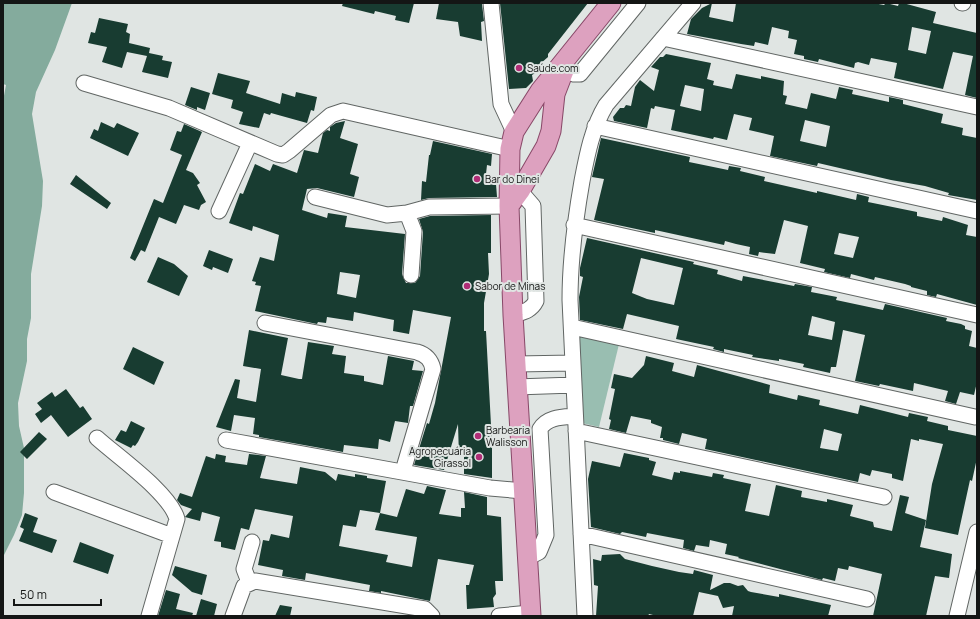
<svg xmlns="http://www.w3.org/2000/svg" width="980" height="619" viewBox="0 0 980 619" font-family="Manrope,sans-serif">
  <rect width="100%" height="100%" fill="#e0e5e3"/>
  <!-- green -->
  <path fill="#99beb1" d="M579 336 620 340 599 427 582 423Z"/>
  <!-- forest -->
  <path fill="#84ab9d" d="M3 3H72L55 50 36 92 32 114 43 181 42 206 31 274V318L27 339V361L18 403 19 426 24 448V493L22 515 14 535 3 557V101L6 85 3 84Z"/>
  <!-- building -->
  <path fill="#183c31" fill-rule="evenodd" d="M343 3H414L409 23 395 20 396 16 375 11 374 14 342 6Z
    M439 3 482 4 484 21 481 22 482 41 460 36 458 22 436 19Z
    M500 3H588L548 54V57L540 64V70L532 75 533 81 526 88 509 89Z
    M712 3 709 17 733 22 736 3H873L884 5 886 3 898 6 899 3H903L936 12 933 23 977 33V98L965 95 973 56 953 52 943 89 894 78 897 63 871 58 869 65 858 62 855 63 854 68 819 59 818 62 804 59V56L794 54 797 40 788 38 789 31 772 27 768 45 755 42 754 46 741 44 687 34 691 19 702 8ZM912 27 931 31 926 54 908 50Z
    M99 18 128 24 126 32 130 34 129 43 150 48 149 53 163 56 162 60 172 62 168 78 142 72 147 56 127 52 122 68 102 62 107 47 88 43 91 32 95 33Z
    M666 54 711 63 707 79 714 81 713 85 732 89 736 74 761 79V76L784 81 783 95 787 96 785 104 807 109 811 93 836 99 839 87 853 90 852 94 889 102V97L903 100V104L943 114 941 123 963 128 962 135 977 138V200L948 195 949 193 925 186 891 180 818 163 817 166 770 156 774 136 749 130 752 118 734 114 727 140 714 137 713 139 671 130 675 110 655 106 654 109 651 108 647 128 614 121 613 117 620 108H624L626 105 631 106 635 87 640 80 654 91 659 70 651 67 660 57H663ZM685 85 704 89 701 111 680 106ZM805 120 830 126 826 147 800 141Z
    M218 73 250 81 246 93 280 104 282 93 295 97 296 92 317 97 314 111 311 110 307 123 271 113 270 115 264 113 259 128 239 124 243 112 231 108 233 100 212 94Z
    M191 87 210 93 205 110 197 107V110L185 105Z
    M345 121 340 138 358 144 350 174 359 177 354 197 317 188 307 189 302 210 327 218 328 213 347 216 345 227 405 234 402 274 406 283H415L420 276 423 232 419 219 430 216 491 215V253H488L489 274 484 303V331H486L492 444V478L464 474V445L459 457 458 424 444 470 414 465 427 423 429 424 435 403 451 317 413 310 409 334 393 331 394 320 354 312 353 321 327 317 326 323 318 322 317 324 255 311 261 286 255 285 256 282 252 281 260 257 274 261 279 235 253 226 252 231 229 223 240 193 243 194 255 164 270 171 273 164 297 173 304 150 318 153 323 133 327 130 330 131V127L336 123ZM340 272 360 275 356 298 337 294Z
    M101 122 114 128 117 123 139 133 128 156 90 138 94 129 98 131Z
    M184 124 202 132 186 170 193 173 200 183 197 185 206 202 201 205 199 210 184 205 176 224 159 217 145 252 141 250 135 261 130 258 154 199 163 203 182 155 170 150 177 131 181 132Z
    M601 138 690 157 689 162 728 170 729 166 741 168 740 171 765 177 764 181 817 193V191L856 200 857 194 869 197 868 202 917 212V216L942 221 943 217 968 225 966 235 977 237V305L937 294 936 297 927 295V291L911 287V286L905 284 875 277 874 280 851 274 850 278 824 272 825 269 800 263 808 226 784 220 775 254 759 252 758 256 749 254 750 247 736 244 725 241 724 245 655 230V233L594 220 604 179 592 177ZM839 233 859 237 853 258 834 254Z
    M433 141 492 154 491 166 487 165 485 183 496 184 497 197 429 198 421 200 422 181 426 182 429 155H430Z
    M76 175 111 203 107 209 70 184Z
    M587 238 694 262 693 264 718 270 717 274 742 281 743 276 794 286 795 284 812 287 811 292 837 297 836 300 883 310 885 304 947 318 946 321 961 324 965 326V329L972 331 969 346 977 348V382L974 395 960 392 956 404 945 401 948 391 914 383 913 391 880 384 879 386 855 381 865 335 843 330 836 367H831L830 373 803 367 804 364 779 359V361L752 357 753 355 724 349V352L713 349 714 347 676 339 679 326 627 314 623 329 580 320 579 297 583 277 580 276V268ZM641 258 683 268 674 305 647 299 632 293ZM812 316 835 322 832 340 808 335Z
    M209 250 233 259 228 273 213 267 212 270 203 266Z
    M158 257 174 264 188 276 179 296 147 282Z
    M249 330 288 338 281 375 299 379H302L308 342 334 346 332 354 346 356 344 373 364 376V381L383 385 388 356 414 361 412 370 423 371 413 406H410L408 423 395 421 390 442 379 439 378 449 344 445 343 452 259 437V435L253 434 255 418 234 415 231 431 216 427 235 379 240 380 237 398 256 402 261 369 243 366Z
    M133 347 164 362 154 385 123 369Z
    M646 356 674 363 672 371 694 377 697 365 770 385 769 393 797 400 798 395 820 400 819 405 858 414 860 405 908 417 909 413 928 417 927 421 948 426V430L977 436V458L972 481 970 480 958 535 925 528 932 484 943 444 919 439V441L911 439 903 481 892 478V474L872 470 870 476 860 473 858 482 705 449 707 439 682 433 679 444 663 440V438H660L662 427 651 423V420L631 416 626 433 609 429 611 420 609 419 615 389 611 388 614 374 632 378 644 365ZM824 429 842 434 838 451 820 448Z
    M66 389 80 408 83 406 92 419 68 437 51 415 41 423 35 414 42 409 37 403 52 392 55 397Z
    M131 421 145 428 138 442 135 446 133 445 131 448 115 440 121 430 126 432Z
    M39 432 47 439 27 459 20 452Z
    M624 453 649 458V460L656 462 652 475 672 480 674 472 680 473V471L712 477 713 473 724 475 723 478 751 484 745 511 769 516 776 485 802 491 801 497 827 502V499L853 505 850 516 873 522 874 527 892 531 900 495 909 497 905 513 926 520 920 547 952 554 949 578 935 576 926 616H873L882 574 849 566 848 570 838 568 835 581 823 578 822 580 738 558 739 557 725 554 727 544 710 540 709 547 696 545 694 551 683 548 684 540 647 533 646 537 622 532 620 534 591 527 588 479 592 461 620 467Z
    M216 454 226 456 225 462 247 465 249 454 266 456 260 478 297 484 300 467 325 472 336 481 338 474 355 477V474L367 476V478L386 481 380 513 397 517 406 489 424 494 427 486 446 490 439 514 461 517V508H465L464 492 487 497V515L501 517 503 581H495L496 594 493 598 494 607 467 609 466 585H469L474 565 438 559 430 601 381 591V593L369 591 370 585 306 573 305 580 282 576 283 570 258 565 263 540 269 541 271 534 289 538 293 516 255 509 249 530 241 528 235 550 221 547V542L214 541 220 517 202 512 200 521 185 517 192 509 181 505 177 500 180 493 192 497 206 456 215 459ZM360 510 380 513 375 530 417 537 412 567 386 562 388 555 339 546 343 525 356 527Z
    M25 513 38 518 33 532 57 540 52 553 19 541 24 529 20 527Z
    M80 542 114 555 108 574 73 562Z
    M620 554 625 559 652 566 679 572 693 574 694 570 713 575 710 590 724 583H730L738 586 743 585 748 591 751 592 779 597V594L831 605 828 616H732L734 606 723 608 718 596 699 592 693 616H657L649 614 648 616H596L598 586 594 585 593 559 601 561 602 555Z
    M175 566 207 575 202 595 192 592 172 575Z
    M166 590 180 594 176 609 193 613 192 616H158Z
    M201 599 217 604 214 616H196Z
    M280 605 292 607 290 616H275Z"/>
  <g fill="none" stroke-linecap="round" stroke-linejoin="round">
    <!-- minor casing -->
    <g stroke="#616664" stroke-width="17">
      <path id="minor" d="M491 3 501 104 514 132
        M962 3H963
        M663 38 977 107
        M564 70 574 74H580L638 3
        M84 83 169 108 277 154 283 155 289 151 331 115 343 111 510 149
        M595 126 977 211
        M315 197 387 215 407 213 429 207 509 206
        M219 211 250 143
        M407 213 414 231 411 275
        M574 225 977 315
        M513 315C523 312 531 311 536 301L533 206 520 191
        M265 323 417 352C427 355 431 360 433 369L403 471
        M572 327 975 417
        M516 364 573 363
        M516 387 574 385
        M576 431 884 497
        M97 438C118 457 170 493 177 519L149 616
        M226 440 490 488 523 491
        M54 492 172 536
        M581 534 867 599
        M527 558 539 552 546 535 540 429C547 417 562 417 575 416
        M249 582 244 569 252 542
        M233 616 244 586 255 581 425 609 432 616
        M499 616 530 613
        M585 616 570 300C570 259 575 221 582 181 587 155 592 128 606 105L693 3
        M957 616 977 532"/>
    </g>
    <!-- major casing -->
    <g stroke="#884868" stroke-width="21">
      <path id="major" d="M509 206 520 191 546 146 551 131 555 94 565 68
        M531 616 513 315 509 206 510 149 514 132 540 91 611 3"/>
    </g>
    <!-- minor -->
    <use href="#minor" stroke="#fff" stroke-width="15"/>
    <!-- major -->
    <use href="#major" stroke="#dda1bf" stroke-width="19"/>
  </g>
  <!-- markers -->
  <g fill="#b02d76" stroke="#e0e5e3" stroke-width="1.5">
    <circle cx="519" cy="68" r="4"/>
    <circle cx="477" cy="179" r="4"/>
    <circle cx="467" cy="286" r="4"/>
    <circle cx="478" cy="436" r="4"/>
    <circle cx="479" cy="457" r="4"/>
  </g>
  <g text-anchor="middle" stroke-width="4" stroke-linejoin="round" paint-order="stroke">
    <!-- poi labels -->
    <g font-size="10" fill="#141615" stroke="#e0e5e3" text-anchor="start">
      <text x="527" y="72">Saúde.com</text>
      <text x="485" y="183">Bar do Dinei</text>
      <text x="475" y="290">Sabor de Minas</text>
      <text x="486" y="434">Barbearia<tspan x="486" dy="12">Walisson</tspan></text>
      <text x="471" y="455" text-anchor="end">Agropecuária<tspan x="471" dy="12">Girassol</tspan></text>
    </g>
  </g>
  <!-- border -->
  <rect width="980" height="619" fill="none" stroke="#141615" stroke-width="8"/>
  <!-- scale -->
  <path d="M14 599v6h87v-6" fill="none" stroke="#141615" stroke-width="2"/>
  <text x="20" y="599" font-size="12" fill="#141615" stroke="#e0e5e3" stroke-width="3" paint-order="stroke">50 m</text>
</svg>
